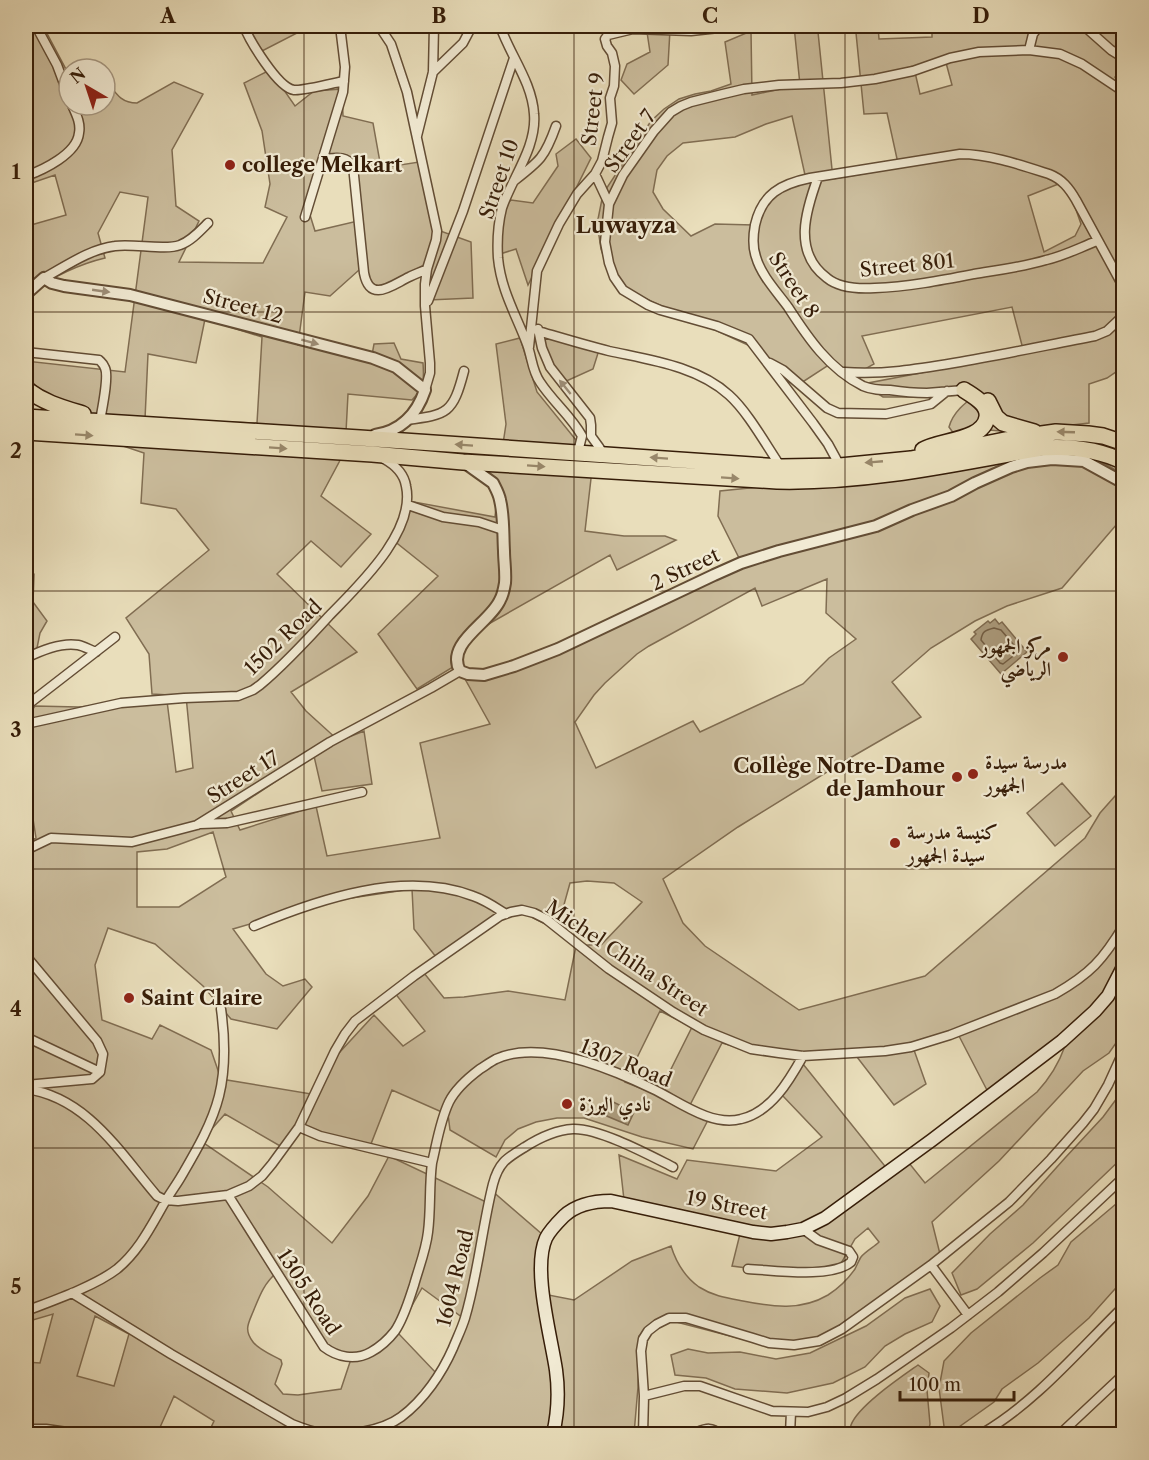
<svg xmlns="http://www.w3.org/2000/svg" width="1149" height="1460" viewBox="0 0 1149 1460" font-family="'Libre Caslon Text',Amiri,serif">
  <rect width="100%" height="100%" fill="#e9debb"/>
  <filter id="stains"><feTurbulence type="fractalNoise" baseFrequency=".00333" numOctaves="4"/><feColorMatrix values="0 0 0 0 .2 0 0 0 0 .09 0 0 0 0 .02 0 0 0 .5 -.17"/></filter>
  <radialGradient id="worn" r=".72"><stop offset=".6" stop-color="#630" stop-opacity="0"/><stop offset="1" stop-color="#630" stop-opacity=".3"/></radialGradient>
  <!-- green -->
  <path fill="#cbbd9d" stroke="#806d52" stroke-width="1.5" fill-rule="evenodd" d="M26 26H43L69 75V105H105V79C115 91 119 103 137 103L174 82 203 94 172 150 176 206 199 221 179 262 263 263 287 217 265 207 270 184 262 131 244 83 270 70 295 106 314 91 342 89 343 116 373 123 381 168 419 162 432 228 471 242 473 298 429 300 436 281 418 271 375 291 359 270 330 296 305 292 298 345 372 355 374 344 394 343 401 359 423 363C424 380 425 386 412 400L348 394 345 451 321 496 371 534 341 567 311 541 277 574 357 652 291 692 306 711 339 741 364 731 372 784 322 791 314 756 231 811 240 830 316 806 327 856 440 838 420 743 490 724 465 679 532 661 643 615 741 562 718 516 720 491 876 475 1027 450 1094 458 1114 469 1123 476V517L1062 588 1007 606 975 621 931 648 892 682 921 717 843 762 738 827 663 879 683 923 705 946 799 1010 925 976 1085 838 1100 813 1123 787V1033L1109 1053 1083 1071 999 1161 932 1222 940 1254 833 1331 807 1342 761 1344 661 1318 639 1336 638 1387 634 1434H208L214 1421 174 1396 157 1434H26V1362L40 1363 53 1314 26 1322V844L36 838 28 787 26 784V718L35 706 79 707 147 701H167L176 772 193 768 186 696 152 694 149 654 126 618 209 550 176 509 141 503 144 453 76 430 26 375V361L125 372 148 197 120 192 98 233 105 258C75 265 51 278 26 295V187L31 225 66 215 55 175 26 185ZM326 159H351L358 221 315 231 310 215ZM205 319 262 337 257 423 145 419 148 354 196 363ZM827 579 826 613 856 639 829 658 803 684 700 732 693 721 596 768 575 722 594 695 605 683 637 654 649 646 755 588 762 606ZM213 832 226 877 179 907H137V852L167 849ZM587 881 614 883 642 902 602 944 576 946 565 1000 508 991 464 997 444 998 424 973 394 992 425 1031 403 1046 374 1015 339 1053 311 1094 221 1079 211 1050 160 1025 152 1039 102 1020 95 965 108 928 155 944 203 986 231 1019 277 1029 312 987 305 979 283 986 266 974 233 929 324 902 412 889 414 929 440 962 506 915 526 914 557 930 570 883ZM660 1011 692 1027 658 1095 625 1082ZM959 1036 989 1094 1065 1046C1059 1063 1050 1078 1037 1092L925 1183 905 1158 888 1170 803 1064 781 1094 822 1137 776 1171 687 1160 677 1179 619 1155 625 1209 740 1234 732 1266 747 1268H823L840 1265 855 1239 868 1228 879 1242C874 1247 866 1251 861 1257 859 1260 857 1265 855 1269 848 1279 839 1288 828 1295 801 1311 773 1307 743 1301 727 1298 713 1296 699 1287 685 1277 676 1262 671 1246L632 1261 574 1300 543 1294 547 1249 550 1241 491 1190 486 1202 389 1156 368 1196 332 1243 268 1187 201 1141 225 1114 287 1150 299 1132 369 1149 392 1090 444 1113 448 1114 450 1130 496 1157 505 1140 518 1129 536 1122 557 1118H584L642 1137 693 1149 708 1120 688 1109 722 1043 740 1048 857 1057 894 1105 926 1084 914 1050ZM277 1272 329 1349 352 1356 341 1389 298 1395 283 1394 275 1384 282 1364 281 1360C272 1355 259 1350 253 1342 244 1330 248 1324 253 1312 260 1295 263 1285 277 1272ZM422 1288 463 1318 437 1374 397 1332ZM95 1316 129 1334 114 1386 77 1376Z
    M246 26H298L301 31 262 51Z
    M794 26H878L879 39 932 37V26H1116L1123 32V72L1115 77 1124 85 1123 367 1107 378 1089 384V423L1012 432 989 430 954 434 949 427C953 412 965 403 977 394L928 397H883L863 384 1024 353 1012 307 862 336 874 364 853 376 827 366 798 385 748 345 622 288 607 266 601 249 598 229V219L602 199 606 189 651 121 664 109 679 99 695 94 711 91 731 84 725 42 751 31 752 95 800 85ZM818 32 856 33 864 114 887 113 899 168 833 179ZM945 59 952 85 920 94 914 68ZM792 116 805 175 763 203 754 225 715 224 691 236 663 209 653 192 657 170 667 156 683 143 735 137 766 124ZM1066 181 1081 224 1075 236 1044 252 1028 196Z
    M670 30 668 65 634 94 621 80 627 64 650 52 647 32Z
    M576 139 591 158 528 285 516 249 500 254 499 245 506 205 511 200 533 203 558 166 556 154Z
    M541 332 599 350 593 369 562 383 551 362Z
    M520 338 537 392 593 461 585 531 624 536H665L676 540 617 570 610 555 485 626 478 631 456 659 453 667 417 689 378 634 438 576 393 540 409 501 495 517C498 495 493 474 480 455L501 457 506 424 496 344Z
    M26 568 34 574 33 602 47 621 40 633 36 653 26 661Z
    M1062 783 1091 816 1055 846 1027 813Z
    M1123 1090V1157L1033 1243 977 1289 961 1295 952 1273 990 1234 1023 1205 1065 1158 1103 1117Z
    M1123 1198V1280L1089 1318 1038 1363 1002 1389 994 1402 949 1434H945L939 1388 944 1361 971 1333 1040 1278 1058 1265 1071 1242Z
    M930 1289 940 1306 932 1322 905 1334 885 1346 865 1367 833 1383 787 1393 735 1389 706 1378 675 1375 671 1355 688 1349 708 1353 740 1352 776 1359 810 1353 866 1326 905 1298Z
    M918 1365 929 1373 927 1390 930 1424 928 1434H850C850 1431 850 1428 851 1425 858 1406 901 1377 918 1365Z"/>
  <!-- water -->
  <path fill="#ac9c7e" stroke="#7d694f" stroke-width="1.5" d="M995 619 999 624 1002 622 1027 652 1001 674 971 639 976 634 974 632 988 621 990 623Z
    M609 1100 634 1112 628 1125 602 1114Z"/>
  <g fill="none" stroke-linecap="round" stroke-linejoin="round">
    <!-- shore -->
    <path stroke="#715c43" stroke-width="1.5" d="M994 628 1001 630 1018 650 1017 653 1003 664 1000 663 981 640C982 631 986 630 994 628Z"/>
    <!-- minor casing -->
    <g stroke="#634d35" stroke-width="11">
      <path id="minor" d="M36 26 57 65 69 97
        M244 26C249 40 278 88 294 90 303 91 334 83 344 81
        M379 26 391 44 407 92 437 231 436 240 427 269 425 284V306L430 363V373L425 390
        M500 26C510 55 532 82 534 114 537 147 512 178 502 208 498 224 497 242 498 258 501 290 516 315 527 344 532 357 532 371 540 382 553 402 571 416 582 436L578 452
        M1084 26 1111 50 1124 58
        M1120 26 1124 28
        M1029 50 1033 34 1039 26
        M433 72 463 43 472 26
        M417 136 433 72 434 26
        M323 159C335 158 346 155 353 166L364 273C370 304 392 285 409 277 415 274 421 272 427 269
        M595 174 609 204
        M26 176C43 170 77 154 79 133 81 123 76 114 72 105
        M818 177C806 210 792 252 827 278 839 288 859 289 875 288 907 287 943 280 974 274 998 270 1023 267 1046 260 1064 256 1081 247 1097 241
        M514 181C540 161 545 157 556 126
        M305 217 343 92 345 67 340 26
        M44 278C66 266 90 249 115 246 133 243 165 251 180 245 191 241 200 231 208 223
        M428 301 463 211 514 58
        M538 329 542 348 550 367 590 418 591 425V436L599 447 603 454
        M538 331C562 338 585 345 609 351 650 360 697 366 729 395 748 412 766 445 781 467
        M529 347 537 271 559 224 577 194 595 174 602 161 608 137 612 123 610 98 614 86 615 66 612 53 607 46 605 39 608 35 633 29 691 31 737 26
        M26 352 99 360C102 363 103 363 105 368 109 377 102 409 100 421
        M770 363 783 370 827 408 838 413 886 414 931 404 947 391
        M844 372C882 375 918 369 954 363 1001 355 1048 345 1095 336L1107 331 1124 315
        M964 390C952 391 939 392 927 393 915 393 903 392 890 390 881 390 872 390 863 386 829 369 808 338 788 307 777 292 761 275 756 257 752 246 753 236 755 225 762 194 781 184 810 178L960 154C989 154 1021 165 1049 174 1062 179 1069 188 1076 200L1124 288
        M406 420C448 415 453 413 464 371
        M840 466 828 444 813 423 749 339 717 326 660 310 648 305 623 290 614 277 609 263 605 242 609 204 623 175 654 131 671 112 681 106 691 102 723 94 744 89 779 85 841 83 875 79 913 71 950 58 979 52 1029 50 1060 54 1082 64 1124 92
        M408 505 443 517 479 522 503 530
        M26 658C40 651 61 642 78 645 84 646 90 650 96 652
        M26 706 115 637
        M26 724 121 703 184 698 238 696 253 690 260 685C284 665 308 639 329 616 358 586 416 532 406 486 404 474 395 465 384 459
        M200 824 227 823 362 792
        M26 850 51 838 132 842 197 825 330 742 431 688 460 671
        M254 926C319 899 404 870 473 896 485 900 495 907 506 914
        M26 956 97 1041 103 1054 100 1072 92 1079 26 1085
        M26 1037 100 1072
        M26 1089C87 1097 120 1153 157 1196L165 1200 178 1201 228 1195 249 1186 262 1176 272 1164 299 1127 335 1051 345 1034 355 1021 414 976 500 916 511 912 522 910 534 913 546 919 609 969 673 1012 704 1030 751 1049 779 1053 803 1056 885 1051 911 1047 950 1035 1055 994C1090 974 1103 960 1124 925
        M432 1163C437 1142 440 1121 449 1102 456 1088 468 1078 480 1069 485 1066 490 1062 496 1059 540 1039 612 1069 653 1089 678 1101 711 1127 741 1119 771 1112 789 1081 803 1056
        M228 1195 324 1347C337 1357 355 1361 371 1352 380 1347 388 1340 395 1331 404 1318 409 1300 414 1285 419 1267 426 1250 428 1232 431 1209 429 1186 432 1163L320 1136 299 1127
        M931 1265 968 1315
        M748 1269C773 1270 831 1279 851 1262L853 1257 849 1251 818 1240 803 1229
        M72 1293 171 1354 292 1424C302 1428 312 1432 322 1433 345 1437 382 1431 401 1417 424 1400 442 1373 453 1348 457 1338 462 1328 465 1318 478 1274 482 1228 493 1184 499 1162 507 1158 525 1147 539 1138 557 1130 573 1129 599 1128 649 1155 673 1167
        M26 1311C52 1301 95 1286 117 1269 139 1251 151 1226 165 1202 170 1193 177 1184 182 1175 196 1151 212 1124 219 1096 226 1068 225 1038 221 1009
        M644 1396 684 1386H700L772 1411 808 1412 827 1407 846 1398 877 1379 951 1328 998 1292 1043 1253 1124 1177
        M26 1429H46L81 1434
        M643 1434 644 1396 641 1351 643 1339 648 1331 657 1324 669 1318H686L753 1338 769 1343 794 1345 819 1341 842 1329 931 1265 1009 1202 1051 1159 1083 1123 1094 1109 1108 1085 1124 1050
        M696 1434 697 1432C707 1428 712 1427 720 1434
        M790 1434 791 1412
        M981 1434C1035 1403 1079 1350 1124 1306
        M1060 1434 1124 1374"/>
    </g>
    <!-- tertiary casing -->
    <g stroke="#634d35" stroke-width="14">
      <path id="tertiary" d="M26 294 44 278 52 283 64 286 130 295 373 358 396 367 425 390C417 414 401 431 375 435
        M465 463 493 483C496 489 499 494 500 500 504 516 503 534 504 551 504 561 506 572 505 583 504 589 503 595 500 600 490 623 445 643 460 671L468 674 484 675 514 666 558 649 714 575 741 563 779 551 876 526 912 510 951 496 975 483 1011 467 1027 462 1052 459 1084 461 1124 483"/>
    </g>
    <!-- secondary casing -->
    <g stroke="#361d08" stroke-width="15">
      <path id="secondary" d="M553 1434C558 1413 559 1392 556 1370 551 1336 532 1269 546 1238 550 1230 557 1223 564 1216 577 1204 593 1201 611 1201L753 1232 771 1234 787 1232 803 1229 825 1218 932 1140 1062 1041 1095 1011 1108 996 1124 965"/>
    </g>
    <!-- motorway casing -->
    <g stroke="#361d08" stroke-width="18">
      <path id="motorway" d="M26 389C45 403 60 407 83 414
        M988 401 996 417 1003 423 1034 432
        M26 417 360 438 781 467 840 466 911 459 1020 437 1056 432 1088 434 1103 436 1124 443
        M26 432 372 454 463 462 777 481C866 483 953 464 1041 448 1069 446 1098 449 1124 462
        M923 450C939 440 984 441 987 417 989 404 973 396 964 390"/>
    </g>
    <!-- minor -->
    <use href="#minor" stroke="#f1ead3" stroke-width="8"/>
    <!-- tertiary -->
    <use href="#tertiary" stroke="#f1ead3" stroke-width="10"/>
    <!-- secondary -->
    <use href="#secondary" stroke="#f1ead3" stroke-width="12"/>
    <!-- motorway -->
    <use href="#motorway" stroke="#e9debb" stroke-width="15"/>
  </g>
  <!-- one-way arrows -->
  <defs><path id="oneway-solid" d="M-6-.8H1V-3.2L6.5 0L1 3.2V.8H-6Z" transform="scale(1.5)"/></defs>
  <g fill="#9d8e78">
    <use href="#oneway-solid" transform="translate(101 291) rotate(8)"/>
    <use href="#oneway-solid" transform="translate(310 342) rotate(15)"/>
    <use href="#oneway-solid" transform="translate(565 387) rotate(-129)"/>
  </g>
  <g fill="#98876a">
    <use href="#oneway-solid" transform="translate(1066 432) rotate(-178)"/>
    <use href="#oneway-solid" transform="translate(84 435) rotate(4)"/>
    <use href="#oneway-solid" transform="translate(464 445) rotate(-176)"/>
    <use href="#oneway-solid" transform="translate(278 448) rotate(4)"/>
    <use href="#oneway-solid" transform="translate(659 458) rotate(-176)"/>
    <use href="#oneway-solid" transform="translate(874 462) rotate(175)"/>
    <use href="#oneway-solid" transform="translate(536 466) rotate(4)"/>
    <use href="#oneway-solid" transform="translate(730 478) rotate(4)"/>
  </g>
  <!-- grid -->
  <path fill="none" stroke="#361d08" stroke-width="1.5" stroke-opacity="0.55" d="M304 26V1434M574 26V1434M845 26V1434M26 312H1124M26 591H1124M26 869H1124M26 1148H1124"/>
  <!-- markers -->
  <g fill="#8f2418" stroke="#f1ead3" stroke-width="2">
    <circle cx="230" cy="165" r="6"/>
    <circle cx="1063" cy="657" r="6"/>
    <circle cx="973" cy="774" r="6"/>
    <circle cx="957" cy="777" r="6"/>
    <circle cx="895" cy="843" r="6"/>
    <circle cx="129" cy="998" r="6"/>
    <circle cx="567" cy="1104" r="6"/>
  </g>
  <g text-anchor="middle" stroke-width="4.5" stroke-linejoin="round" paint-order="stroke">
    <!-- street labels -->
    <g font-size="20" fill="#361d08" stroke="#f1ead3">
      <text transform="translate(593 109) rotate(-83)" y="7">Street 9</text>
      <text transform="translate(630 141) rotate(-54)" y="7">Street 7</text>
      <text transform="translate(499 179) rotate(-71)" y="7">Street 10</text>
      <text transform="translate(907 265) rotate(-6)" y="7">Street 801</text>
      <text transform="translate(794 285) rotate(57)" y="7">Street 8</text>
      <text transform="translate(243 306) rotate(15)" y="7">Street 12</text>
      <text transform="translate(685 569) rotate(-25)" y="7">2 Street</text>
      <text transform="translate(283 637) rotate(-44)" y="7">1502 Road</text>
      <text transform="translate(243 777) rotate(-32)" y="7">Street 17</text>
      <text transform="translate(627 958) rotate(34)" y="7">Michel Chiha Street</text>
      <text transform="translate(626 1063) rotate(22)" y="7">1307 Road</text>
      <text transform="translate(727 1205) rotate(11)" y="7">19 Street</text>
      <text transform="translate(455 1278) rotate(-76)" y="7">1604 Road</text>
      <text transform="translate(309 1292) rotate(57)" y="7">1305 Road</text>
    </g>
    <!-- poi labels -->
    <g font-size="20" font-weight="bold" fill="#361d08" stroke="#f1ead3" text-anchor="start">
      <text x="242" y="172">college Melkart</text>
      <text x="1051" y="653" text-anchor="end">مركز الجمهور<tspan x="1051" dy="23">الرياضي</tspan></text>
      <text x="985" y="769">مدرسة سيدة<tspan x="985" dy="23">الجمهور</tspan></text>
      <text x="945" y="773" text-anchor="end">Collège Notre-Dame<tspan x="945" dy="23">de Jamhour</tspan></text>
      <text x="907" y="839">كنيسة مدرسة<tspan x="907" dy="23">سيدة الجمهور</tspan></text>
      <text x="141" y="1005">Saint Claire</text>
      <text x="579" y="1111">نادي اليرزة</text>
    </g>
    <!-- quarter labels -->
    <g font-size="22" font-weight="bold" fill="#361d08" stroke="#f1ead3">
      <text x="626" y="233">Luwayza</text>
    </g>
  </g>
  <!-- margin -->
  <rect width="1149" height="1460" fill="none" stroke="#e9debb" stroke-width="66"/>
  <!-- north arrow -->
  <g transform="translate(87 87) rotate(321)"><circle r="28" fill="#f1ead3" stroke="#a69882" stroke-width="1.5"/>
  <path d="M0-4.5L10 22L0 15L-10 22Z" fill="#8f2418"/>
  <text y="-9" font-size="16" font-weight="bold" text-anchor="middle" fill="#361d08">N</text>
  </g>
  <!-- scale -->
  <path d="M900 1391v9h114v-9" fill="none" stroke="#361d08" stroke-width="3"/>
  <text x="909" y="1391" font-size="18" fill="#361d08" stroke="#f1ead3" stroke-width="4.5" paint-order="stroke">100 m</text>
  <rect x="33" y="33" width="1083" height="1394" fill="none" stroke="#361d08" stroke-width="2"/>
  <g font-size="20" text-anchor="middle" font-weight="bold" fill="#361d08">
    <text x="168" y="23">A</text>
    <text x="439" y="23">B</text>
    <text x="710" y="23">C</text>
    <text x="981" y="23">D</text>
    <text x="16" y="179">1</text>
    <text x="16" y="458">2</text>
    <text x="16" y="737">3</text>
    <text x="16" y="1016">4</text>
    <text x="16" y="1294">5</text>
  </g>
  <rect width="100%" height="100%" filter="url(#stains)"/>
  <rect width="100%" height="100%" fill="url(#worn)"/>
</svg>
